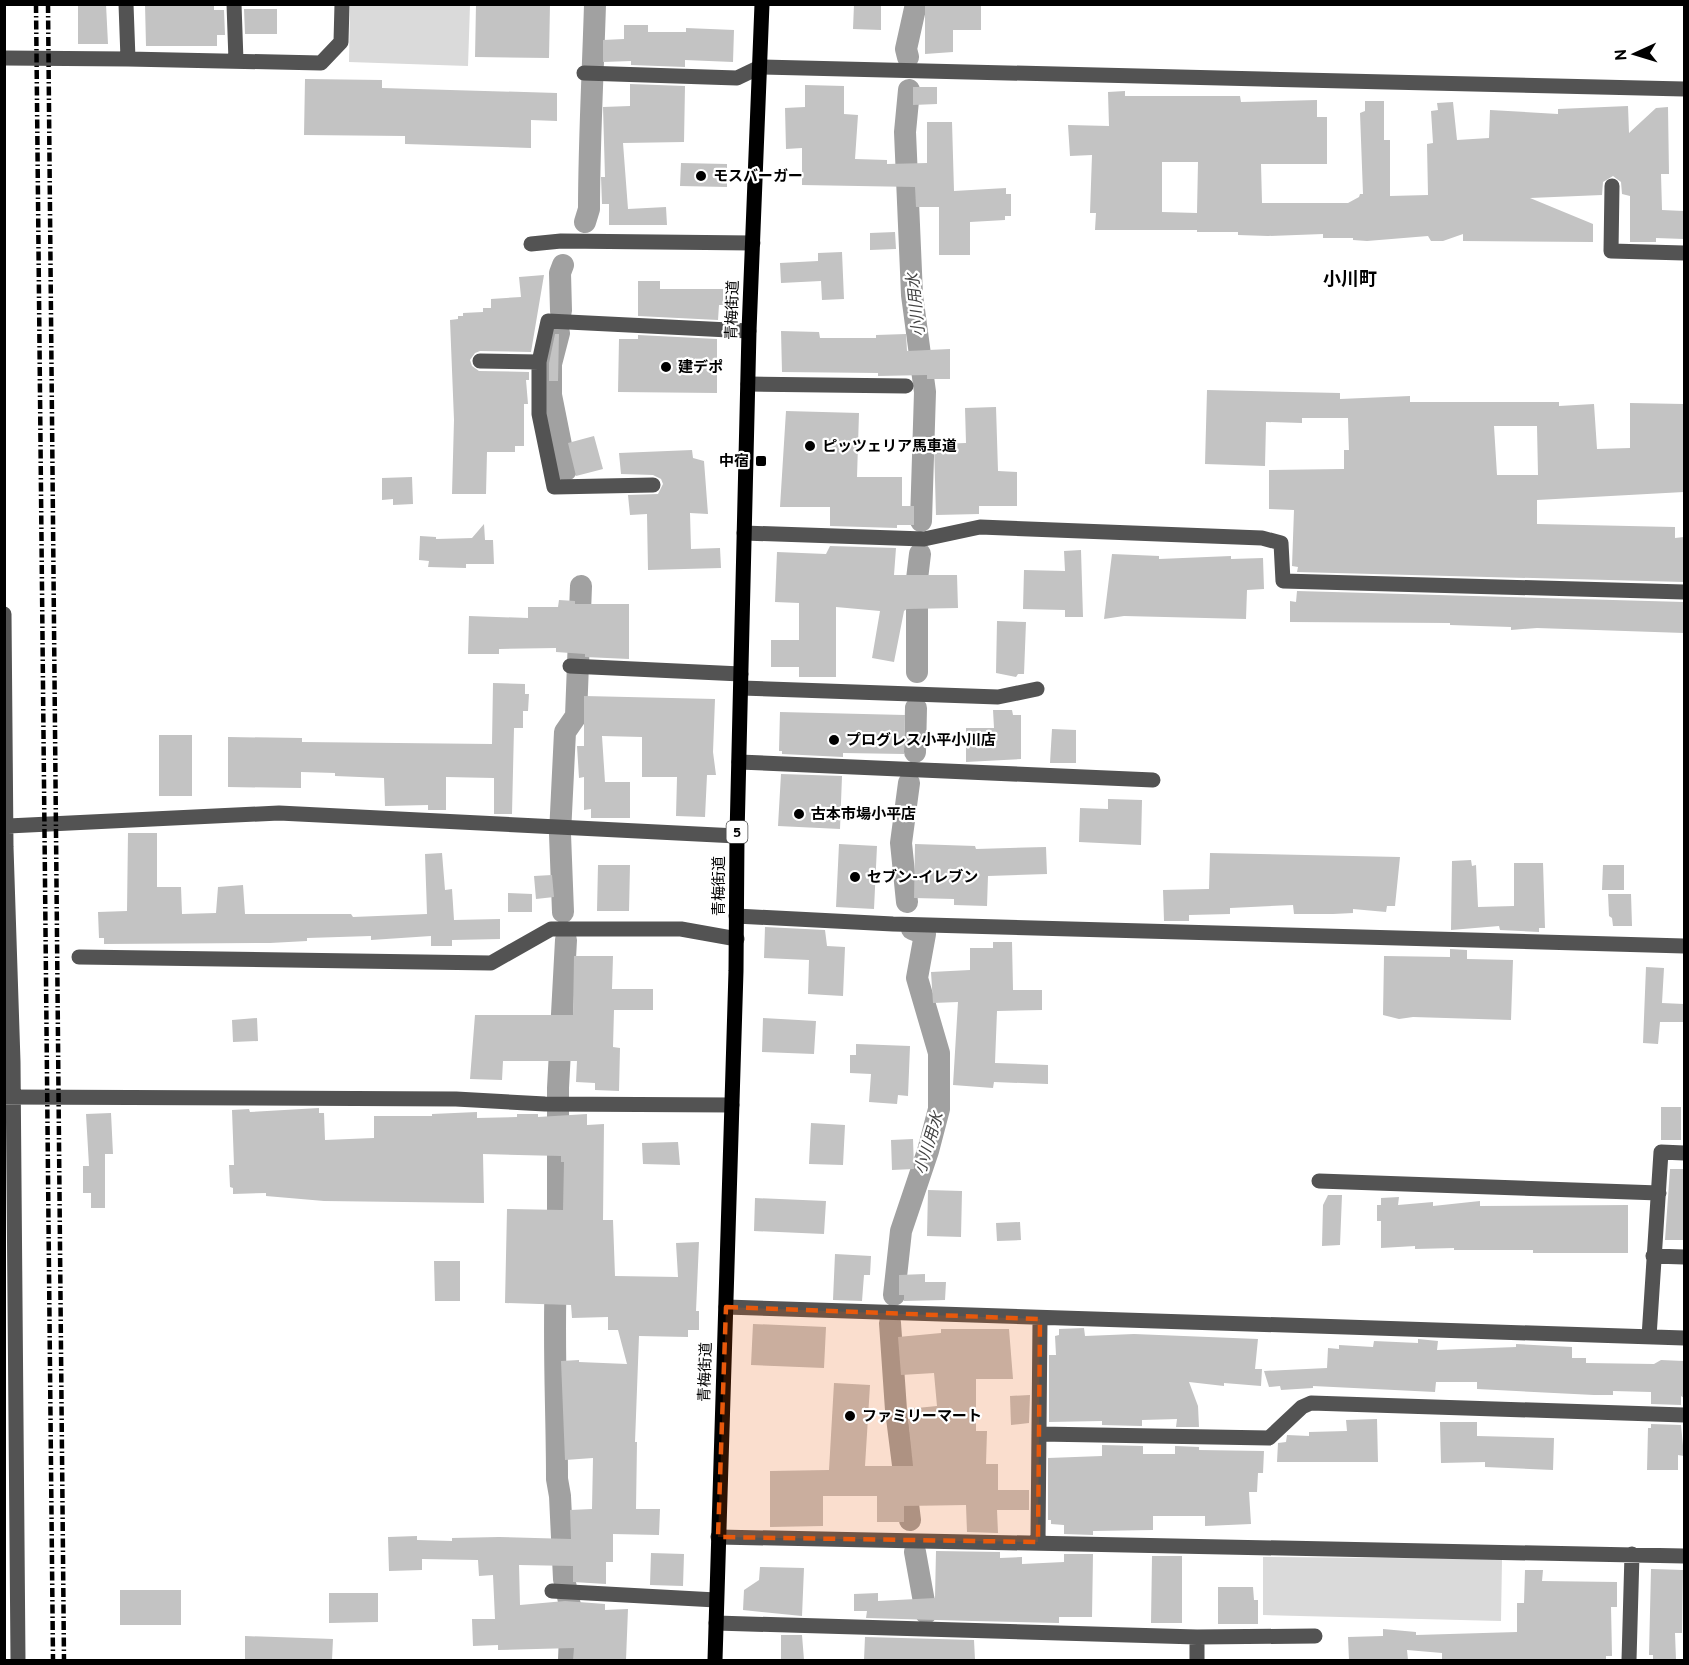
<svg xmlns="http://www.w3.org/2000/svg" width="1689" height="1665" viewBox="0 0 1689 1665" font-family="Overpass,'Noto Sans JP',sans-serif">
  <rect width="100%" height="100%" fill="#fff"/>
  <!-- green -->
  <path fill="#dadada" d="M350 5H470L468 66 349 62Z
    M1263 1557 1502 1559 1501 1621 1263 1615Z"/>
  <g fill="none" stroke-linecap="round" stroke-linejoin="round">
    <!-- canal -->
    <path stroke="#a1a1a1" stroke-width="22" d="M908 57 906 49 916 4
      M909 90 905 132 912 295 925 392 921 521
      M585 222 589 209C589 141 593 73 595 4
      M561 311 560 273 563 265
      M559 333 551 364V395L566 470
      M917 672V579L920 554
      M915 752 916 708
      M907 902 901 843 909 783
      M563 912 560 834 565 732 576 716 581 586
      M558 1240V1088L566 940
      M556 1273C553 1342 557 1410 557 1479L560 1496 564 1579 571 1610 569 1660
      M894 1295 901 1231 928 1151 939 1109V1053L917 978 925 934 912 929
      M890 1323 896 1410 910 1520
      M915 1552 926 1613"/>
  </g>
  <!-- building -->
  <path fill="#c3c3c3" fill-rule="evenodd" d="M78 4H106L108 44H78Z
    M145 4H214V10H224L225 35H217V46H146Z
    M476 4H550L549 58 475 57Z
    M854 4H881V30L853 29Z
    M925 4H981V30H953V52L925 54Z
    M244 9H277V34H245Z
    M624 25H648V32H686V28L734 30 733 62 685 60V67L631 65V61L603 62V40L624 39Z
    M305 79 382 80V88L557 93V121L531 120V148L405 144V136L304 135Z
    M630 84 685 86 684 142 623 143 628 209 666 207 667 225H609V204H602L601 177H605L603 107 630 106Z
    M805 85 844 86V114L858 115 855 159 887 160V164L927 163V122H952L954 191 1006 188V194H1011V216H1005V220L970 222V255H939V207H916L915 187 802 185V148L786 149 785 108 805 107Z
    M913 87H937V104L913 105Z
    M1125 91V96H1240L1241 102 1317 100V117H1327V164H1261L1262 203H1348L1359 197 1360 194H1363L1360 113 1365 111V101H1384V140H1390V196L1428 195 1427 144 1433 143 1431 111 1438 110 1437 103 1453 102 1457 140 1489 138 1490 110 1558 114V109L1628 106 1629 133 1656 108 1668 107 1669 174H1661L1662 210 1684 211V239L1656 238V242H1630V196L1622 194 1621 182 1613 176 1603 182 1602 195 1530 198 1593 224V242L1463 241V234L1443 241H1431L1428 236 1367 241 1353 240V238H1323V234L1268 236 1238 235V232H1197V230H1095L1096 213H1090L1092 155 1070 156 1068 125 1109 126 1108 92ZM1162 162H1198L1197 213 1162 212Z
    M681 163 727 164V187L680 186Z
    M895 232 896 249 870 250V233Z
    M842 252 844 299 822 300 821 281 781 283 780 263 818 261V253Z
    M544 275 531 352 480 351 475 353 470 360 472 366 479 371 529 372V380H526L528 404H524V446H515V452H487L486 494H452L454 420 450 320 458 319V316H463V313L483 312V308H491V299L521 297 519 277Z
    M638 281H660V289H723V305H719L718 320 638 316Z
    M781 331 819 332 820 338H876V335L906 334 907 351 950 349V379H927V375L878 376V373L782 372Z
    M555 334H559L558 381H549V363Z
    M638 335 717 339V393L618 392 619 339H638Z
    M1207 390 1340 393V399L1410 396V402H1559V406L1594 404 1597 449 1630 448V403L1684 404V492L1537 500V524L1675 527V538L1684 537V582L1297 572 1298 567 1292 566 1294 510 1269 509V470L1344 469V450H1349L1348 418H1302V423L1266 422 1265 466 1205 464ZM1494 426H1537L1538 475H1497Z
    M996 407 998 471 1017 472V506H979V514L936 515 934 444 966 443 965 408Z
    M786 411 859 413 857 477H902V506H914V525H897V528L830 526V507H780Z
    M594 436 603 469 576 476 568 443Z
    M692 450 693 458 704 461 708 514 690 513 691 549 720 548 721 568 648 570 647 514 630 515 628 495 658 494 663 484 661 479 653 475 621 474 619 453Z
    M412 477 413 504 393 505V499L382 500V478Z
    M484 524 485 540H493L494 564H466V568L428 567 429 561 419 560 420 536 436 537V539L472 538Z
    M830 546 896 548 894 575H957L958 608 907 609 904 611 894 662 872 658 880 611 836 607V677H799V667H771V640H799V603L775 602 777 552 826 554Z
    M1081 550 1083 617H1065V610L1023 609 1024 570 1065 571 1064 551Z
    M1112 554 1159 556V559L1231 556V559L1263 558 1264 589 1247 590 1246 619 1124 616 1104 619Z
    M1297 591 1684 602V633L1537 628 1511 630V627L1450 625V623L1290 622V601L1296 602Z
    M559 600 575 601V604H629V659L585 657V654L556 652V648L499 649V654H468L469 616 528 618V607H558Z
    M997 621 1026 622 1024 674H1018L1016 677 996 673Z
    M493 683 525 684V694H529L528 711H523V728H514L512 814H494V778L446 777V810H428V805L385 806 384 778 335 776V773L301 772V788L228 787V737L302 738V742L492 744Z
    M584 696 715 699 713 752 716 775H707L705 817 676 816 677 777H642V737L602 736 605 782H630V818H591V809L584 810V777L579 778 577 746H584Z
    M993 710H1012L1013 715H1021V759L966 762V728H994Z
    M780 712 905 715 904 754 843 753V757L782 754V751H779Z
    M1052 729 1076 730V763H1050Z
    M159 735H192V796H159Z
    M781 774 842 776 840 829 778 826Z
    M1108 799 1142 800 1141 845 1079 842 1080 808 1108 809Z
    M128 833H157V887H181L182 914 216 913 218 887 243 885 245 914H351L353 917 427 914 425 854 442 853 445 890 452 889 454 920 500 919V939L452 940V946H431V936L371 940V936L307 938V941L270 943 104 944V938H99L98 912 127 911Z
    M839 844 877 846 874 909 836 907Z
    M915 844 975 846 976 849 1046 847 1047 874 988 876 987 906 954 905V899L914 898Z
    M1210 853 1400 857 1395 906H1387L1386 912 1353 909V913L1333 914H1294L1293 905 1230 908V914L1189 915V921H1164L1163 890 1209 889Z
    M1471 860 1472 866 1476 865 1478 907 1514 906V863H1543L1545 928H1539V932L1500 930 1499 926 1451 930 1452 861Z
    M598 865H630L629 911H597Z
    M1603 865H1624V890H1602Z
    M552 875 554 897 536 899 534 876Z
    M508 893 532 894V912H508Z
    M1608 894H1631L1632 926H1613L1612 918 1609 916Z
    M765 927 825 930 827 946 845 947 843 996 808 994 809 960 764 958Z
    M993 942H1012L1013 990H1042V1010L997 1011 995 1063 1048 1065V1084L994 1082 993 1088 953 1085 958 1002 933 1003 931 972 970 970V948H993Z
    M1450 949 1467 950V959L1513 960 1511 1020 1413 1017 1399 1019 1383 1015 1384 956 1450 957Z
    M574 956H613L612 989H653V1010H614L613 1047 620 1048 619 1091 595 1090V1083L576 1082 577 1061H503L502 1080 470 1079 475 1015H573Z
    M1646 967 1664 968 1662 1003 1684 1004V1022H1660L1658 1044 1643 1043Z
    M257 1018 258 1041 233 1042 232 1020Z
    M763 1018 816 1021 814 1054 762 1052Z
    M856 1044 910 1046 908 1096 898 1095 897 1104 869 1102 871 1074 850 1073V1055H856Z
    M1661 1107H1681V1140H1661Z
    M319 1108V1113H324L325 1140 374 1138V1116H432V1114L477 1112V1118L517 1117V1114H538V1117L587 1114V1125L604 1124 603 1220H613L615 1276 678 1277 676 1243 699 1242 696 1311H699V1330H688V1337L639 1336 635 1442H637L636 1509H660L659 1535 613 1534V1562H606V1584L573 1582V1566L519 1565 520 1605 565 1601 605 1604V1610L628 1609 626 1660H573L574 1648 498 1650V1645L473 1646 472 1619H495L493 1575 479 1576 478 1560 422 1559V1570L389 1571 388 1537 417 1536V1540L452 1541V1538L499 1537 571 1539 570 1510 592 1509 593 1458 565 1460 561 1361 579 1360V1362L627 1364 618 1330H608V1317L572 1318 571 1305 505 1303 507 1209 563 1210 564 1162H561V1156L483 1154 484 1203 324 1201 266 1196V1193L233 1194V1188L230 1187 229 1165H234L232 1110 249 1109 250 1112Z
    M111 1113 113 1154H105V1208H91V1193H83V1166H89L86 1114Z
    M811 1123 845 1125 843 1165 809 1164Z
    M913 1139 914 1169 892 1170 891 1140Z
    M678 1142 680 1165 643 1164 642 1143Z
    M1670 1169H1684V1240H1665Z
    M928 1190 962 1191 961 1237 927 1236Z
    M1328 1195H1342L1340 1245 1322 1246 1323 1205Z
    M1399 1197 1398 1205 1433 1202V1206L1480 1201V1206L1628 1205V1253H1533V1250H1454V1248L1415 1249V1246L1381 1248V1221H1377V1205H1381V1198Z
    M755 1198 826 1201 824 1234 754 1231Z
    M1020 1222 1021 1240 997 1241 996 1223Z
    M835 1254 871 1256 870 1275H864L862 1301 833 1300Z
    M434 1261H460V1301H435Z
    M925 1274V1282H946L945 1300 904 1301V1295H899V1275Z
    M753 1324 826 1327 824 1368 751 1365Z
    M1084 1328 1085 1336 1134 1334 1258 1339 1255 1369H1262L1261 1386 1224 1383V1386L1189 1382 1198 1406 1199 1427H1176L1177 1419 1142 1420V1426L1102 1425V1421L1049 1422V1355H1056L1055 1336 1059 1335V1329Z
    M941 1329H1009L1013 1379H976V1431H987L986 1464H998V1490H1029V1510H997L998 1533 967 1532 966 1505 904 1506V1522H877V1496H823V1526L770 1527V1471L829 1470 834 1383 870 1385 865 1466H913L907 1409 937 1406 934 1373 901 1375 898 1337 941 1333Z
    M1418 1339 1438 1341 1437 1350 1516 1347V1344L1572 1347V1358H1586V1363L1654 1364 1661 1360 1684 1361V1398L1681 1396V1405L1651 1404V1392L1613 1391V1395H1594L1477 1389V1382H1436L1435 1392 1313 1386V1388L1281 1390 1280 1386 1269 1387 1264 1371 1327 1368 1328 1348 1339 1349V1345L1373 1347 1374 1341 1418 1343Z
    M1030 1395 1029 1423 1011 1425 1010 1396Z
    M1377 1419 1378 1462H1277L1278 1443 1286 1442 1287 1435 1309 1436V1432L1347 1431 1346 1420Z
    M1440 1422H1477V1436L1554 1438 1553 1470 1485 1467V1462L1441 1463Z
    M1651 1424 1681 1425 1684 1456 1678 1455V1470H1647L1648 1428H1651Z
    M1102 1445 1143 1446V1454H1175V1446L1199 1447V1450L1264 1451 1263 1473H1258L1257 1492H1249L1251 1524 1205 1526V1516H1153V1530L1093 1531V1535L1064 1534V1525L1051 1524V1520H1048V1458L1102 1456Z
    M936 1551 1000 1552V1558L1022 1557V1564L1064 1562V1554H1093L1092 1617H1059V1623L972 1621 866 1618 867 1611H854V1594L878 1593V1601L935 1598Z
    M651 1553 684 1554 683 1586 650 1585Z
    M1152 1556H1182V1623H1151Z
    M760 1567 804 1568 802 1616 743 1610 744 1590 759 1580Z
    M1651 1569 1683 1570 1682 1633H1675L1676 1660H1653V1655H1649Z
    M1525 1570H1543L1542 1581 1617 1582V1607H1611L1612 1656H1606V1660H1442V1653L1407 1650 1408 1660H1349L1348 1637 1383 1636V1629L1416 1632V1635L1517 1632V1603H1524Z
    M1218 1587H1253L1254 1600H1258V1624H1218Z
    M120 1590H181V1625H120Z
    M329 1593H378V1622L329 1623Z
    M781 1635H802L804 1660H781Z
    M245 1636 333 1639 332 1660H245Z
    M865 1637 974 1640 975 1660H864Z"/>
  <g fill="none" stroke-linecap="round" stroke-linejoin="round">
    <!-- minor -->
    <path stroke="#535353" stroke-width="15" d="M126 4 128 59 321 63 341 42 342 4
      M234 4 236 61
      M4 58 128 59
      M584 73 737 78 760 67 1684 89
      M1612 186 1611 251 1684 253
      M531 244 561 241 753 243
      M480 361 539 362
      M748 384 906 386
      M653 485 554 487 539 414V362L548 321 749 331
      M744 533 924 539 980 527 1262 538 1281 543 1283 581 1684 592
      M4 614 6 847 13 1062 18 1660
      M570 666 741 674
      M741 688 998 697 1037 689
      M739 762 1153 780
      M8 826 279 813 737 836
      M736 916 893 924 1684 946
      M79 957 491 963 551 929H681L737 939
      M4 1097 456 1099 545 1104 732 1105
      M1319 1181 1659 1193
      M1653 1256 1684 1257
      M726 1307 1684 1338
      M1649 1337 1661 1152 1684 1153
      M1040 1434 1269 1438 1302 1407 1311 1403 1684 1415
      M718 1537 1684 1556
      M1038 1542 1040 1319
      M552 1591 716 1600
      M716 1623 1197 1637 1315 1636
      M1197 1660V1637
      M1629 1660 1632 1554"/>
    <!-- major -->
    <path stroke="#000" stroke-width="15" d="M715 1660 736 971 737 836 749 331 762 4"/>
    <!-- rail -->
    <path stroke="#000" stroke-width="4.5" stroke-dasharray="9 3 1.5 3" stroke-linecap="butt" d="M36 4 53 1660
      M48 4 64 1660"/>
  </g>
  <!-- marked area -->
  <path fill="#e8590c" fill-opacity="0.2" stroke="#e8590c" stroke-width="4.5" stroke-dasharray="12 8" stroke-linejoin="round" d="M726 1307 1040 1319 1038 1542 718 1537Z"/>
  <!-- markers -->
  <g fill="#000" stroke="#fff" stroke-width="2">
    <circle cx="701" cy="176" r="6"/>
    <circle cx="666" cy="367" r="6"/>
    <circle cx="810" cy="446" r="6"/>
    <rect x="755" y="455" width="12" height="12" rx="3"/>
    <circle cx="834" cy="740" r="6"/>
    <circle cx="799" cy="814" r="6"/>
    <circle cx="855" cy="877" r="6"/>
    <circle cx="850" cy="1416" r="6"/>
  </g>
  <g text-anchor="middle" stroke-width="4.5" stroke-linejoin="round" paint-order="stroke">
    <!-- shield labels -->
    <rect fill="#fff" stroke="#4c4c4c" stroke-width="1.5" x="726.5" y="821" width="21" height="22" rx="4.5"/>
    <g font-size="14" font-weight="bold" fill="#000">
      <text x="737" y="837">5</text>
    </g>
    <!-- poi labels -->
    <g font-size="15" font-weight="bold" fill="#000" stroke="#fff" text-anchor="start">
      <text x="713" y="181">モスバーガー</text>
      <text x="678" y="372">建デポ</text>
      <text x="822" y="451">ピッツェリア馬車道</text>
      <text x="749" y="466" text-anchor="end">中宿</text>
      <text x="846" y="745">プログレス小平小川店</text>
      <text x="811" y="819">古本市場小平店</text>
      <text x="867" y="882">セブン-イレブン</text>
      <text x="862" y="1421">ファミリーマート</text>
    </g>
    <!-- street labels -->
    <g font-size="15" fill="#000" stroke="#fff">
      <text transform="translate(732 310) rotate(-88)" y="5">青梅街道</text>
      <text transform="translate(719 886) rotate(-90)" y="5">青梅街道</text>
      <text transform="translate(705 1372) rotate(-88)" y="5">青梅街道</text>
    </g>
    <!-- water labels -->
    <g font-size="16" font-style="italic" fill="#424242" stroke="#fff">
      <text transform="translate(915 305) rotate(-96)" y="6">小川用水</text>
      <text transform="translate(928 1143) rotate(-73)" y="6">小川用水</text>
    </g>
    <!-- quarter labels -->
    <g font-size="18" font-weight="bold" fill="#000" stroke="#fff">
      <text x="1350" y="285">小川町</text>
    </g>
  </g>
  <!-- border -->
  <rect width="1689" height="1665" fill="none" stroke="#000000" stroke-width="12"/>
  <!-- north arrow -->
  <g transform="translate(1635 54) rotate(266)" stroke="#ffffff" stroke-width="4.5" paint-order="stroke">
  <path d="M0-4.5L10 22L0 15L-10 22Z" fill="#000000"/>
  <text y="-9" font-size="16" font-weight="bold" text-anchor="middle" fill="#000000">N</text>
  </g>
</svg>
